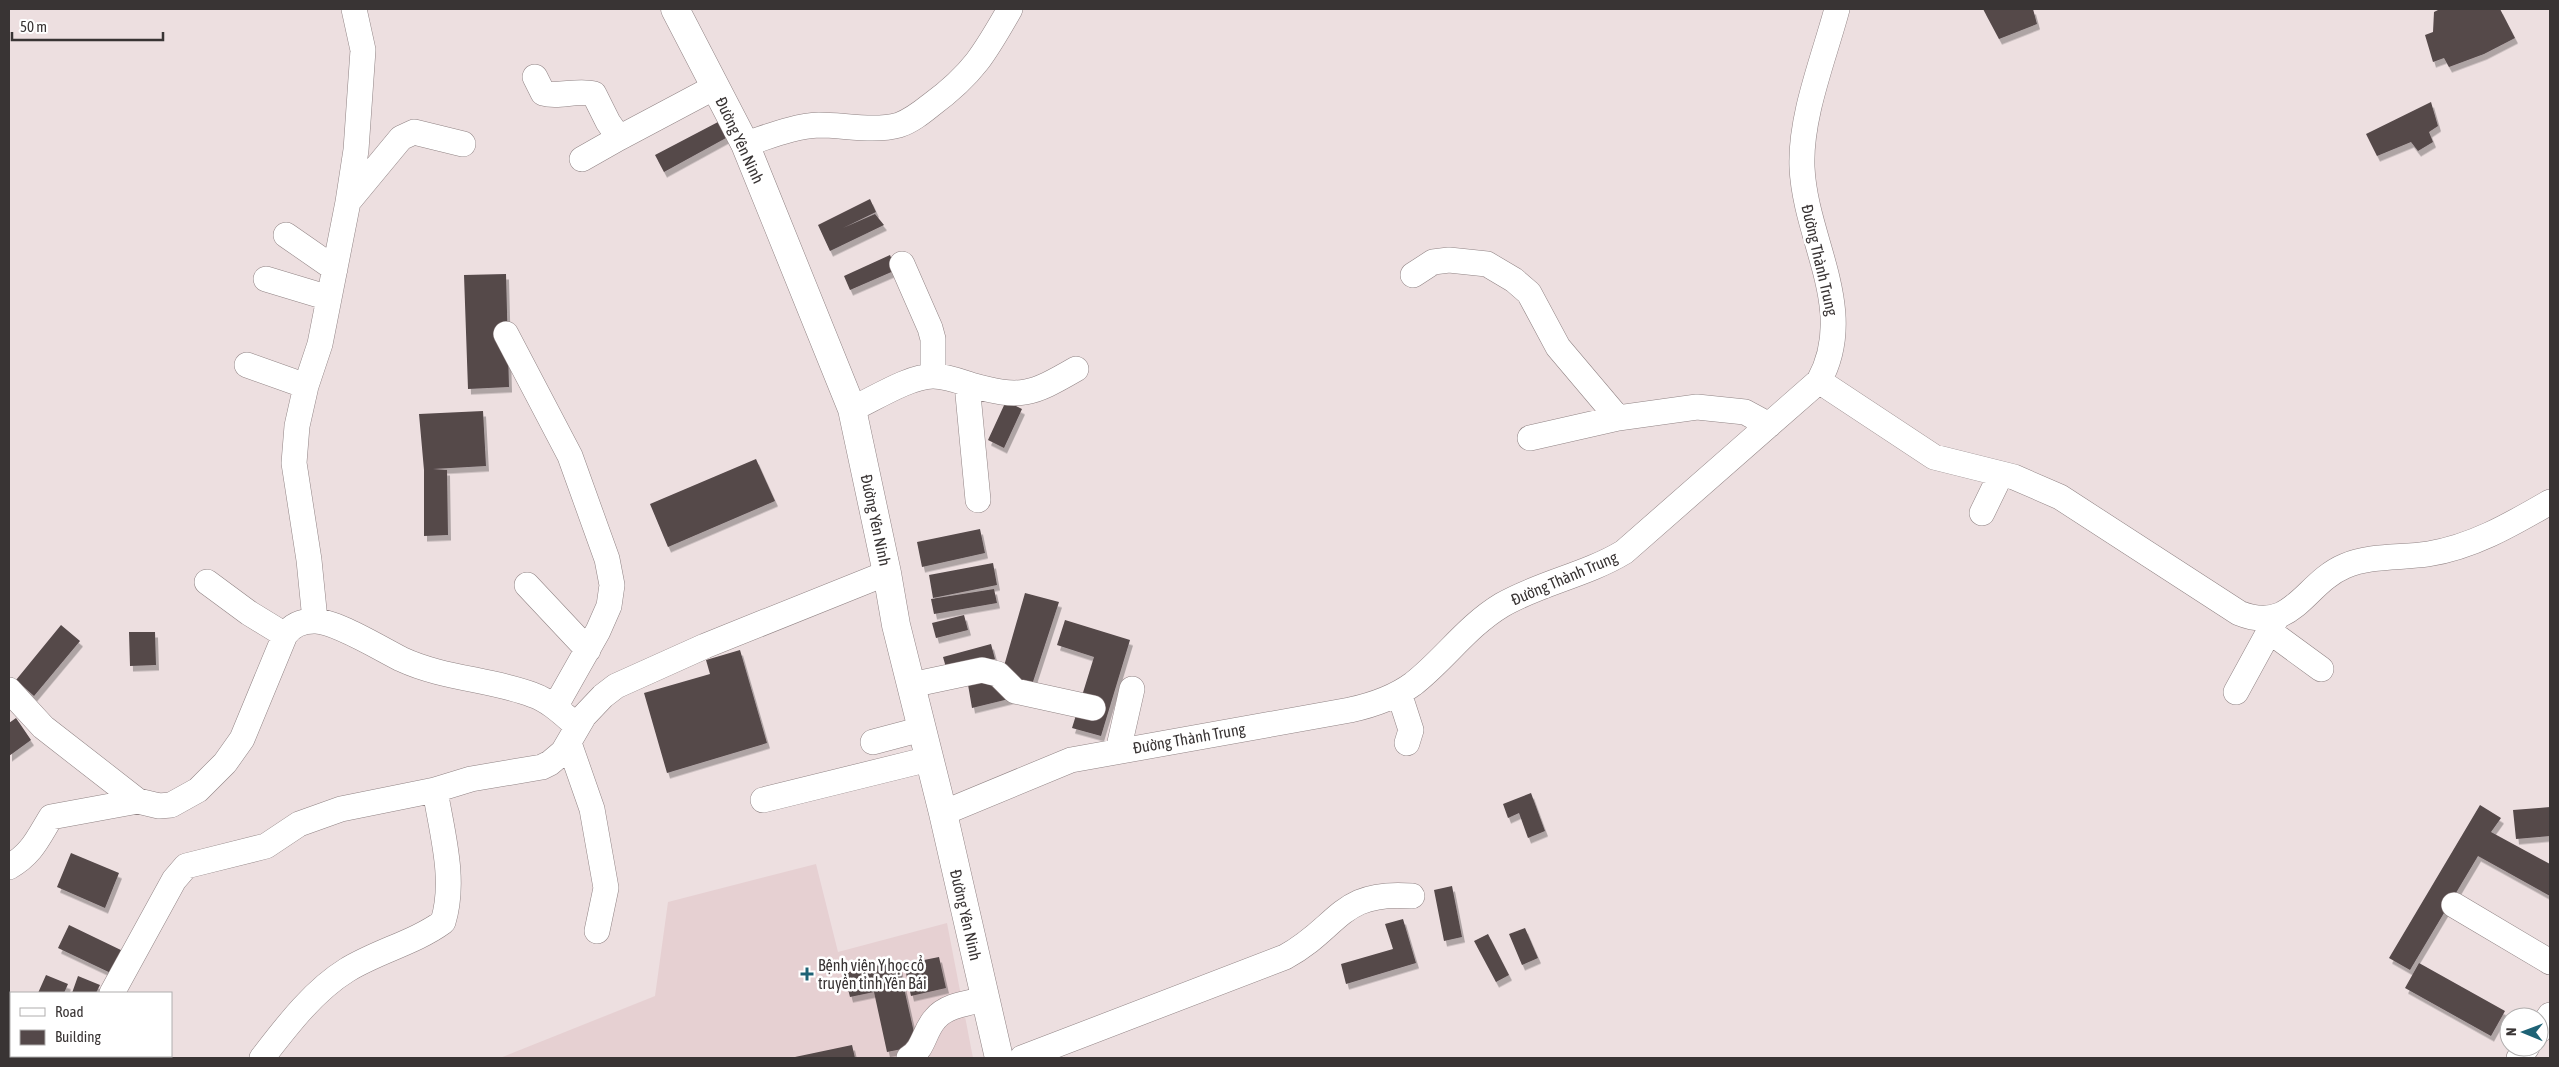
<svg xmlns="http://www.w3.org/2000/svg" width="2559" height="1067" viewBox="0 0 2559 1067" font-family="'Asap Condensed',sans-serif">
  <defs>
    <filter id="shadow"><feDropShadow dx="3" dy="5.5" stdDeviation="0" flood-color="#0004"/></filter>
  </defs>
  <rect width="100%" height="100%" fill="#eddfe0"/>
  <!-- built -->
  <path fill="#e6d0d2" d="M816 864 838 952 947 923 973 1058H500L655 996 668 902Z"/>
  <!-- building -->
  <path fill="#544849" filter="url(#shadow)" d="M1983 9H2033L2037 24 1999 39Z
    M2440 9H2500L2515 38 2484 54 2449 67 2444 58 2433 62 2425 35 2433 32 2434 12Z
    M2431 102 2438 126 2429 132 2433 142 2418 151 2411 142 2377 156 2366 134Z
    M718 122 726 138 664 172 655 155Z
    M870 199 876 212 843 228 875 214 884 225 830 251 818 225Z
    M890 255 896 270 850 290 844 276Z
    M506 274 509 387 468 389 464 275Z
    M1006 401 1022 409 1004 448 988 440Z
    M483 411 486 466 433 469 447 470 448 535 424 536V470L419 414Z
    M756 459 775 501 668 547 650 504Z
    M980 529 985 553 922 567 917 542Z
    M993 563 997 585 933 598 929 575Z
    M994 589 997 603 934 614 931 599Z
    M1025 593 1059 602 1029 694 972 708 966 673 1004 666Z
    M964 615 968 630 936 638 932 623Z
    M1065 620 1130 640 1101 736 1072 728 1094 657 1057 645Z
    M61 625 80 641 34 696 16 680Z
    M129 632H155L156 665 130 666Z
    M991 644 995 659 947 671 943 657Z
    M740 650 767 743 667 773 644 693 710 674 706 660Z
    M16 718 31 740 9 756V723Z
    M1531 793 1545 831 1528 838 1519 813 1508 818 1503 804Z
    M2480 805 2501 818 2491 832 2550 864V896L2478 856 2410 970 2389 958Z
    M2550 807V836L2516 839 2513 810Z
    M71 853 119 873 105 908 57 887Z
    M1452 886 1462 937 1444 941 1434 890Z
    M1403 919 1416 963 1346 984 1341 964 1393 949 1385 924Z
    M69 925 125 952 115 975 58 948Z
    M1525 928 1538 958 1522 965 1509 934Z
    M1488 934 1509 975 1496 982 1474 941Z
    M939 957 946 988 911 996 904 964Z
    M898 961 917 1046 887 1052 874 992 850 997 844 973Z
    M2419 963 2505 1011 2491 1036 2405 988Z
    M46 975 68 984 64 993H38Z
    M78 976 100 985 96 993H72Z
    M852 1045 855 1058H795V1057Z"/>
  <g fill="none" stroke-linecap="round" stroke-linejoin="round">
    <!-- minor casing -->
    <g stroke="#908384" stroke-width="26">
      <path id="minor" d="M535 77 543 93C559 98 577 89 594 94L608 122 619 138 715 87
        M745 144C768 137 794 126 819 125 844 125 874 132 899 125 911 121 921 113 931 105 973 74 985 53 1010 9
        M582 159 619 138
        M348 202 401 138 414 132 463 144
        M286 235 335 269
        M902 264 930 328 933 339V376
        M1413 275 1433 262 1449 260 1487 264 1514 280 1529 293 1558 347 1618 418
        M266 279 329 298
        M506 334 570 456 607 559 612 585 609 606 598 631 555 707
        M247 365 306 386
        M1819 381 1934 457 2014 477 2060 497 2239 613C2293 635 2304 583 2345 566 2370 555 2402 558 2428 554 2473 547 2512 524 2550 502
        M967 384 978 500
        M852 409C874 399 910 376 933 376 946 376 959 381 971 385 1021 399 1031 395 1076 369
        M1530 438 1618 418 1697 407 1745 412 1769 425
        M1982 513 2001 474
        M207 582 249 613 285 635
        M527 585 588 650
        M315 620 309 560 294 463 297 426 306 386 320 344 348 202 356 150 363 50 354 9
        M2269 631 2321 669
        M911 685 982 670 998 674 1015 691 1093 708
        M9 690 43 727 138 801 159 806 171 805 198 790 225 763 242 739 285 635C292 625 302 621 314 621 334 620 381 649 401 659 444 679 491 679 533 695 550 701 563 714 577 726
        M2236 692 2277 617
        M1399 693 1411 730 1407 743
        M873 742 922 729
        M569 743 592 809 606 888 597 931
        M1118 751 1132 689
        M763 800 929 759
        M943 813 1071 760 1350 710C1373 705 1394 698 1413 684 1444 660 1467 626 1502 605 1540 583 1586 575 1624 552L1819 381C1858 310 1805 240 1802 167 1800 116 1824 58 1837 9
        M9 867C32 854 38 838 51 817L138 801
        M2454 905 2550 962
        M112 993 174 880 186 866 266 846 299 824 341 809 435 790 471 779 542 767 550 763 563 752 584 716 603 696 616 686 705 646 887 573
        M2539 1031 2550 1015
        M262 1058C286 1027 313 991 347 970 378 951 414 943 443 922 456 880 442 833 435 790
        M909 1058C924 1049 924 1031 935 1019 946 1005 969 1003 985 999
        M1022 1058 1285 957C1340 927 1339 890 1412 896
        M2519 1058 2527 1047"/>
    </g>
    <!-- major casing -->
    <g stroke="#908384" stroke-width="29">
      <path id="major" d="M675 9 745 144 852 409 887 573 896 625 943 813 999 1058"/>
    </g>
    <!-- minor -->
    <use href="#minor" stroke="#fff" stroke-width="25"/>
    <!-- major -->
    <use href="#major" stroke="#fff" stroke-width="28"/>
  </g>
  <!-- markers -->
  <path fill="#1e6275" stroke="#fff" stroke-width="2" d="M804.5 966.5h5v5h5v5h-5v5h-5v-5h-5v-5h5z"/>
  <g text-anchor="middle" stroke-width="5" stroke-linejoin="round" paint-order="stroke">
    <!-- street labels -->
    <g font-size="16" fill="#393434" stroke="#fff">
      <text transform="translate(740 140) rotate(65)" y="6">Đường Yên Ninh</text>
      <text transform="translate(1820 260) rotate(77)" y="6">Đường Thành Trung</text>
      <text transform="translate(876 520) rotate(78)" y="6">Đường Yên Ninh</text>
      <text transform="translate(1564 578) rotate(-23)" y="6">Đường Thành Trung</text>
      <text transform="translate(1189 738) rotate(-10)" y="6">Đường Thành Trung</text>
      <text transform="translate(966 915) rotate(77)" y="6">Đường Yên Ninh</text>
    </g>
    <!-- poi labels -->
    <g font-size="16" fill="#393434" stroke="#fff" text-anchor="start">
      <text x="818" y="971">Bệnh viện Y học cổ<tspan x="818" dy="18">truyền tỉnh Yên Bái</tspan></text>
    </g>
  </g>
  <!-- border -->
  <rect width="2559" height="1067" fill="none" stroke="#393434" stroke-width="20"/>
  <!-- legend -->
  <rect x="10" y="992" width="162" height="65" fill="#ffffff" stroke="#b0aeae"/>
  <rect x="20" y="1008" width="25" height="8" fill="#ffffff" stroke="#b0aeae"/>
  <text x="55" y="1017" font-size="15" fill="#393434">Road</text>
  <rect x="20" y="1030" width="25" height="15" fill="#544849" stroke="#b0aeae"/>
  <text x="55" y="1042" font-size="15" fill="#393434">Building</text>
  <!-- north arrow -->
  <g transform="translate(2524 1032) rotate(271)"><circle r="24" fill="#ffffff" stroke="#b0aeae"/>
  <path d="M0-4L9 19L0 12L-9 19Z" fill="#1e6275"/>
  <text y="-8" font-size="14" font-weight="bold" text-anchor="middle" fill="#393434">N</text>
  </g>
  <!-- scale -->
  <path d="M12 32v8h151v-8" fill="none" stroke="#393434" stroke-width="2.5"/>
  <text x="20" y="32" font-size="15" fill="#393434" stroke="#ffffff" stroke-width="4" paint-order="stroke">50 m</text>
</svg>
